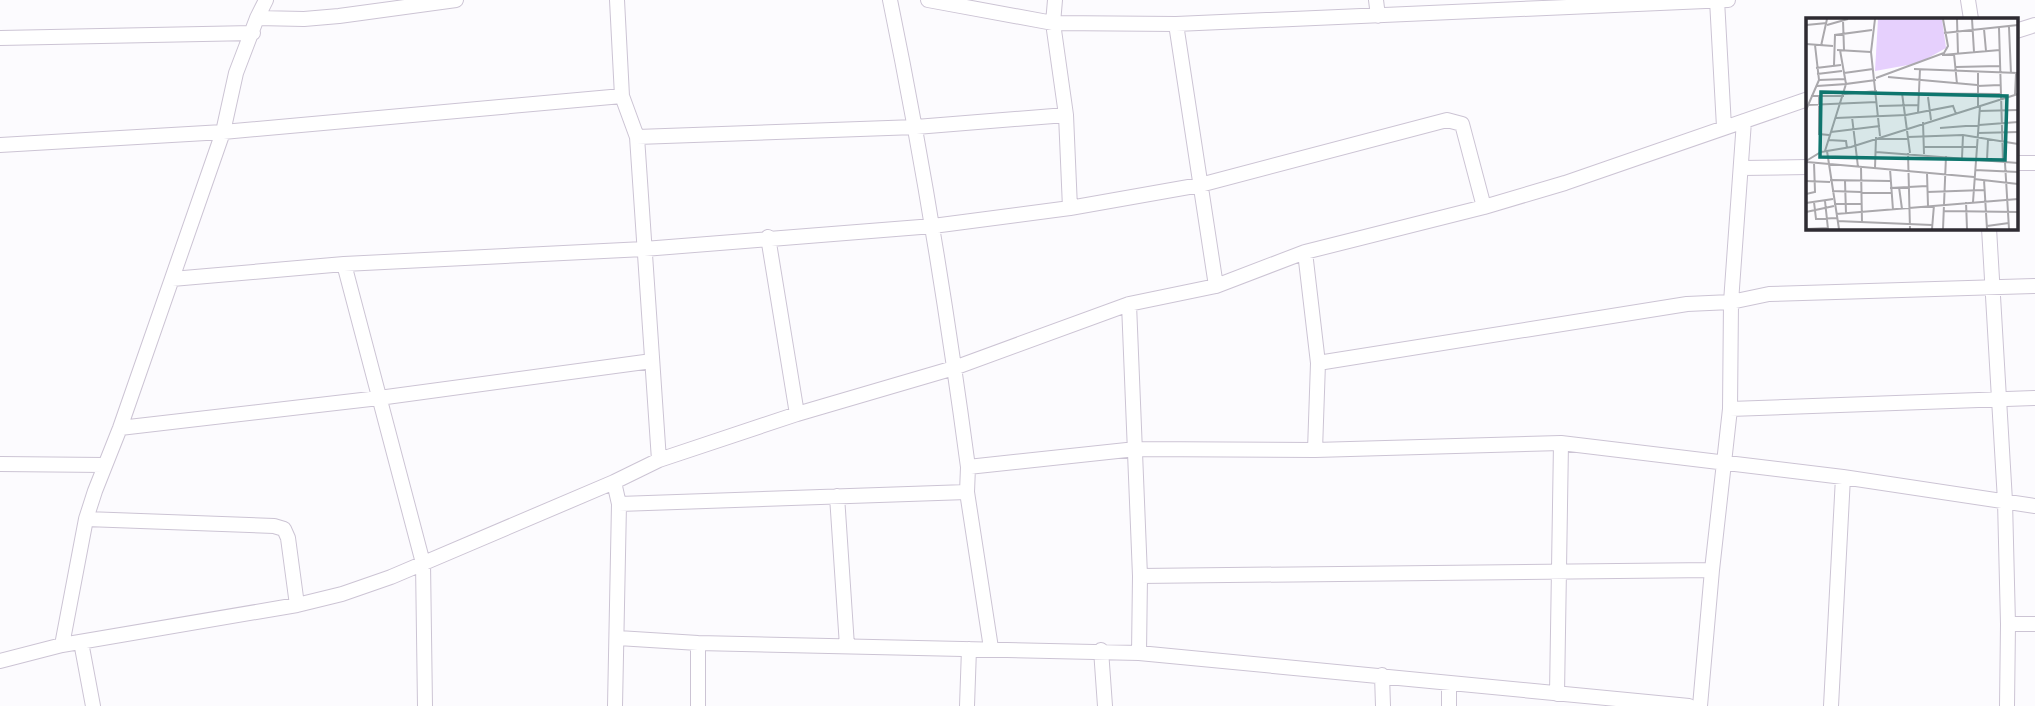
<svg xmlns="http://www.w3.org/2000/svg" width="2035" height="706" viewBox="0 0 2035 706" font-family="'DM Sans',sans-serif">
  <rect width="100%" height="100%" fill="#fcfbfe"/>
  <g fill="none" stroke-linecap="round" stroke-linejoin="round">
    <!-- minor casing -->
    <g stroke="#ccc4d4" stroke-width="16">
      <path id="minor" d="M617 0 622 96 637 137 659 460
        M890 0C922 155 947 310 968 467L967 492 991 648
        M928 0 1053 23 1176 24 1728 0
        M1055 0 1053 23 1066 115 1070 208
        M1376 0 1378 16
        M1717 0 1724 127
        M1968 0 1971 19
        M257 18 304 19 339 16 456 0
        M1176 24 1216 286
        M2016 31 2035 25
        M0 38 253 33
        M637 137 916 127 1066 115
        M0 145 223 132 622 96
        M2016 163H2035
        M1742 168 1808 167
        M1989 228 2005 501 2008 624 2007 706
        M768 237 797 414
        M1305 252 1318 363 1315 450
        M344 264 423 563 425 706
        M172 279 344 264 644 249 933 226 1070 208 1200 185 1447 120 1462 124 1484 207
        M1129 304 1140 576 1139 653
        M1318 363 1687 304 1731 302 1769 294 2035 286
        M1730 409 2035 398
        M120 428 379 398 652 361
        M0 464 104 465
        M968 467 1136 449 1315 450 1561 443 1843 477 2035 506
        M614 482 619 504 615 706
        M837 496 847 646
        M619 504 967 492
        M86 519 274 526 284 529 288 538 297 605
        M1140 576 1712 570
        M2008 624H2035
        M618 638 698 643 1139 653 1689 706
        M81 642 93 706
        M62 645 86 519 95 491 120 428 223 132 236 73 257 18 266 0
        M1101 650 1105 706
        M0 661 62 645 297 605 342 594 391 577 614 482 659 460 797 414 954 368 1129 304 1216 286 1305 252 1484 207 1565 183 1808 99
        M1382 675 1383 706
        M1449 683V706
        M1557 694 1561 443
        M698 706V643
        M967 706 969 649
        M1700 706 1712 570 1730 409 1731 302 1744 121
        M1831 706 1843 477"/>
    </g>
    <!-- minor -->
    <use href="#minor" stroke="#fff" stroke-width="14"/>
  </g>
  <!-- overview -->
  <g transform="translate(1806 18)">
    <rect width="212" height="212" fill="#fcfbfe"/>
    <path d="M72 1H136L140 30 113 45 69 53Z" fill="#e6d0fd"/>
    <path fill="none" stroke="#aaa8ac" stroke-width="2" d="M69 1 65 34 74 118M151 1 152 36M166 1 168 34M37 2 38 32M0 7 21 5M21 7 42 1M203 9 205 56M193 10 197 144M178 11 180 33M138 15 212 7M0 26 27 28M15 28 21 1M31 32 65 34M148 36 151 66M136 37 194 32M28 47 29 17 66 12M150 49 194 48M10 50 35 47M108 51 212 55M38 55 67 51M11 56 36 53M82 59 171 67M70 60 138 35 142 28 137 1M13 62 39 61M11 68 40 66 34 32M171 68 194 67M71 75 194 76M96 75 104 135M38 76 71 73M209 77 210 56M5 78H38M13 78V116L23 117M122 79 125 102M1 87 71 84M73 88 112 87M172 89V55M0 92 13 62 9 27M173 93 212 92M112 95 114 51M46 99 52 149M30 100 100 97 147 88 150 96M117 104 118 136M134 110 212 104M25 114 74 108M172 115 212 114M102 119 157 117 212 126M70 121H102M22 122 40 123 41 130M118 129H170M19 133 40 66 70 62M21 133 33 211M70 134 212 145M102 135 104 211M156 140 157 117M181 142 182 121M0 143 15 134 45 129 212 76M1 144 168 159M199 145 203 211M55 149 56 205M69 150 70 119M84 151 87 192M169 152 212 154M121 155 122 188M168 161 212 166M24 162 84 163M178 162 181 211M0 163 24 164M39 163 40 196M93 169 96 191M84 170 121 168M26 173 55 174M121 174 178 172M55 175H85M0 176 9 174 8 145M19 183 22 211M8 184 10 201 31 200M160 184 161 211M167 184 174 88M0 185 27 181M28 186H55M138 193 212 194M0 194 28 188M30 196 212 181M31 203 126 207M181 208 203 205M0 211 22 210M126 211 128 187M137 211 140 138"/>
    <path fill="#0f766e" fill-opacity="0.15" stroke="#0f766e" stroke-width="3.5" d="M15 74 201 78 199 142 14 139Z"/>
    <rect width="212" height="212" fill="none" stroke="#2e2b32" stroke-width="3.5"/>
  </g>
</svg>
